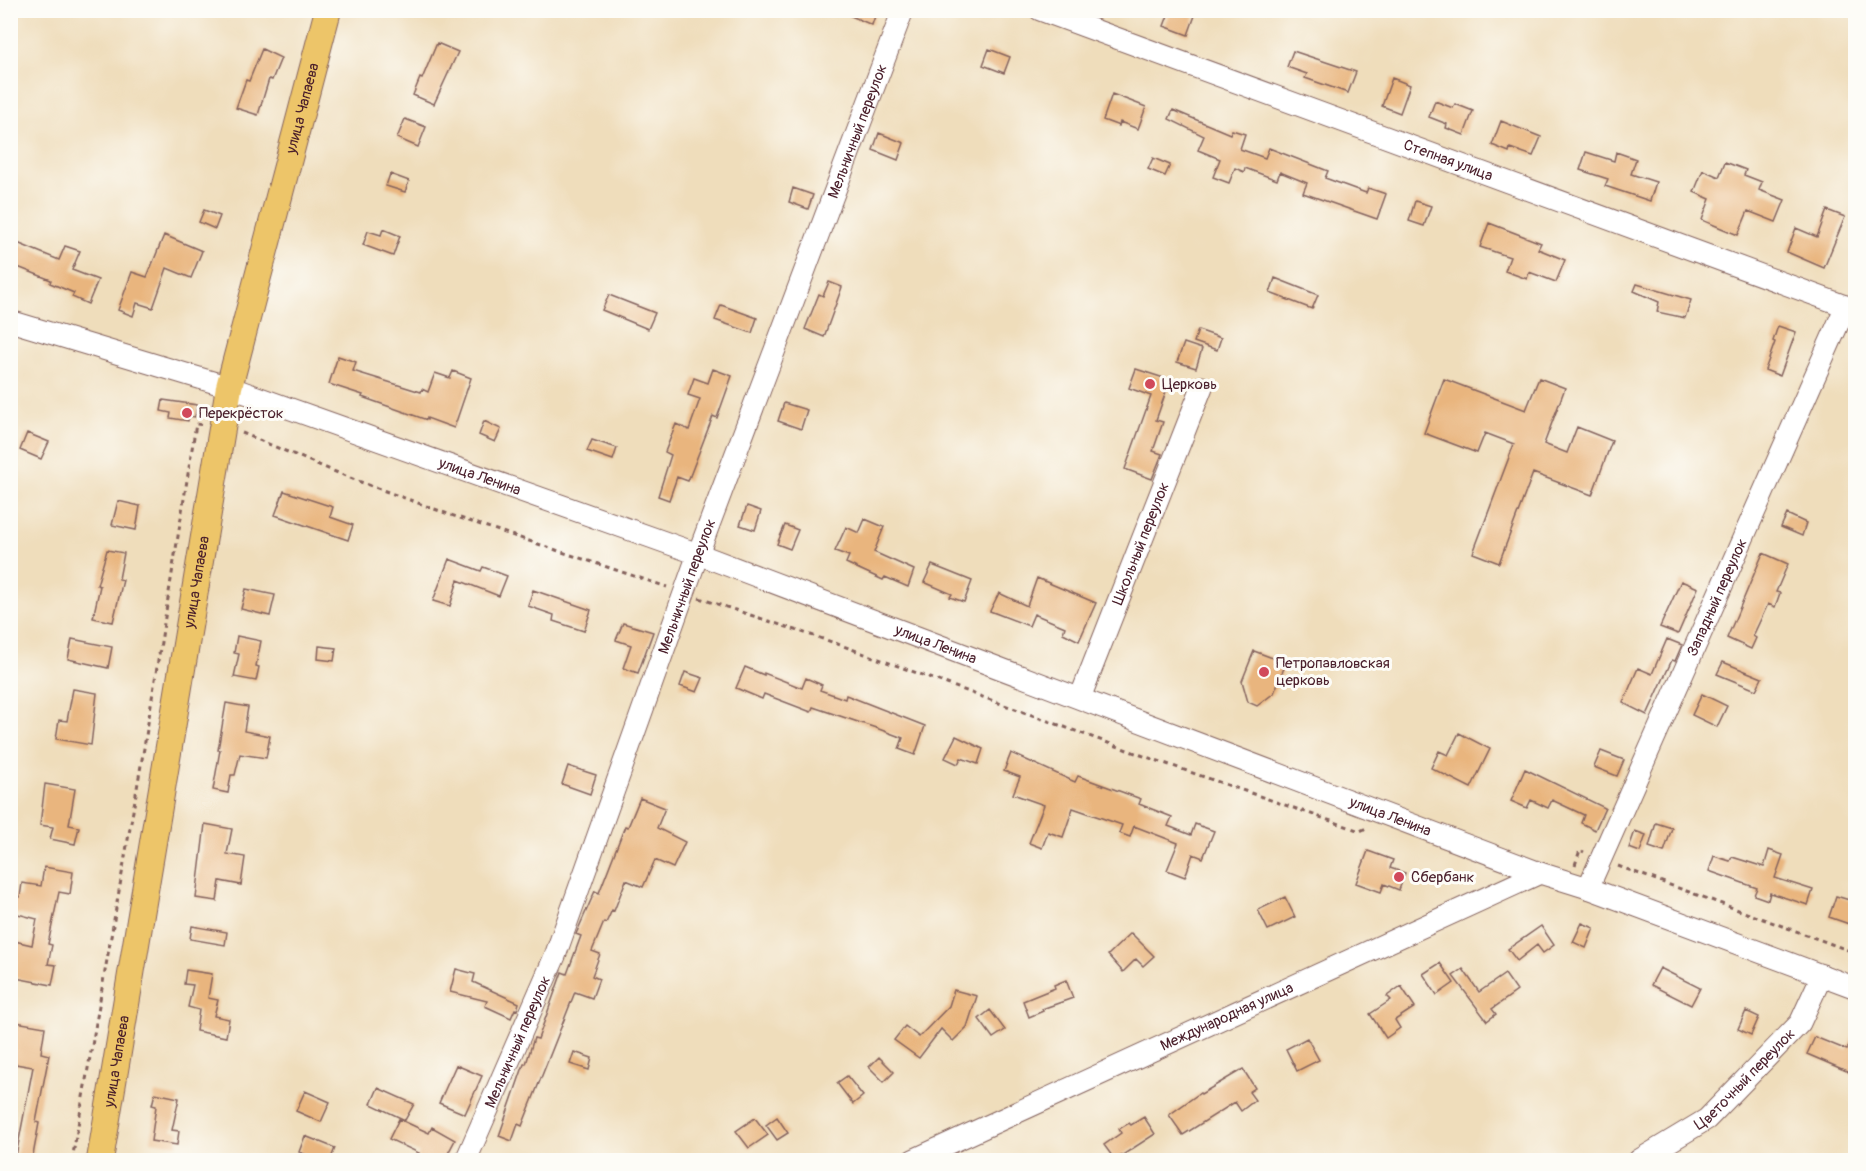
<svg xmlns="http://www.w3.org/2000/svg" width="1866" height="1171" viewBox="0 0 1866 1171" font-family="Pangolin,sans-serif">
  <rect width="100%" height="100%" fill="#fdfcf7"/>
  <filter id="ink" filterUnits="userSpaceOnUse"><feTurbulence type="fractalNoise" baseFrequency=".0167" numOctaves="2"/><feDisplacementMap in="SourceGraphic" scale="12" xChannelSelector="R" yChannelSelector="G"/><feConvolveMatrix kernelMatrix="1 2 1 2 8 2 1 2 1" color-interpolation-filters="sRGB"/></filter>
  <filter id="wash" filterUnits="userSpaceOnUse"><feTurbulence type="fractalNoise" baseFrequency=".008" numOctaves="4" result="noise"/><feDisplacementMap in="SourceGraphic" scale="24" xChannelSelector="R" yChannelSelector="G"/><feGaussianBlur stdDeviation="1.35" result="paint"/><feColorMatrix in="noise" values="0 0 0 0 0 0 0 0 0 0 0 0 0 0 0 0 0 1.4 0 .05"/><feComposite in="paint" operator="in"/></filter>
  <g filter="url(#wash)">
    <rect width="100%" height="100%" fill="#efddbb"/>
    <g id="blocks">
      <!-- building -->
      <path fill="#e9b57e" d="M837 10H877L872 25Z
        M1170 10H1197L1188 35 1164 26Z
        M437 43 458 52 434 104 413 95 420 78 422 79Z
        M262 49 281 58 272 80 269 79 258 115 236 108 246 80 249 81Z
        M989 49 1010 57 1004 73 983 65Z
        M1293 51 1356 72 1348 93 1305 78 1307 74 1287 67Z
        M1392 78 1410 85 1400 113 1382 106Z
        M1112 94 1146 107 1138 129 1120 122 1119 126 1103 120Z
        M1435 101 1453 108 1455 104 1473 111 1464 135 1446 128 1447 124 1429 117Z
        M1173 110 1230 134 1232 130 1245 134 1240 149 1265 158 1269 148 1328 171 1325 178 1366 193 1368 188 1386 194 1377 219 1303 193 1307 183 1280 172 1277 180 1245 168 1244 172 1235 168 1229 183 1213 177 1220 159 1198 150 1204 136 1169 119Z
        M405 119 426 127 418 147 397 138Z
        M1501 121 1541 137 1533 156 1510 148 1509 152 1492 145Z
        M879 133 904 143 898 160 873 150Z
        M1586 152 1614 161 1616 152 1636 159 1631 174 1656 182 1650 201 1605 186 1608 179 1580 170Z
        M1153 158 1170 165 1165 176 1148 169Z
        M1725 162 1746 170 1744 175 1762 182 1759 190 1785 200 1776 222 1748 211 1738 235 1702 220 1710 199 1694 192 1703 170 1719 177Z
        M390 174 409 181 405 192 386 186Z
        M793 188 813 195 808 209 789 202Z
        M1415 201 1431 206 1424 226 1409 221Z
        M204 210 220 216 215 229 199 222Z
        M1827 210 1845 217 1824 268 1787 252 1796 228 1817 237Z
        M1489 223 1541 243 1538 249 1565 260 1556 282 1529 272 1527 279 1505 271 1510 257 1480 247Z
        M383 229 400 236 393 256 363 245 368 231 381 235Z
        M164 235 202 251 191 278 167 268 153 308 137 303 133 316 118 310 132 272 147 277Z
        M10 240 59 260 65 246 80 251 72 270 98 280 88 304 72 297 74 293 50 283 51 280 10 264Z
        M1275 278 1318 295 1312 309 1270 293Z
        M829 282 842 287 824 337 805 329 819 294 823 296Z
        M1637 284 1691 300 1685 318 1657 312 1659 302 1634 291Z
        M609 295 655 313 648 329 602 310Z
        M721 305 757 318 752 333 715 320Z
        M1778 326 1796 332 1780 376 1765 370 1775 342 1773 341Z
        M1198 330 1221 338 1217 350 1194 342Z
        M1184 343 1202 349 1196 368 1177 362Z
        M338 356 356 362 353 371 421 392 422 389 428 392 435 373 450 378 453 371 471 378 454 428 427 418V420L362 397 363 395 329 384Z
        M713 369 732 376 717 418 713 416 688 481 677 477 669 500 658 496 671 455 665 452 676 424 689 430 700 399 688 395 694 378 708 383Z
        M1136 369 1170 380 1156 420 1163 422 1153 451 1162 454 1152 479 1125 469 1151 396 1129 388Z
        M1539 378 1565 388 1544 444 1567 453 1577 427 1612 441 1592 495 1533 473 1499 563 1473 553 1514 444 1485 433 1477 453 1424 433 1444 379 1526 410Z
        M163 400 197 405 195 417 189 416 188 421 170 418 171 413 161 411Z
        M784 403 807 410 801 429 778 421Z
        M484 421 501 429 495 442 479 435Z
        M27 433 49 442 41 459 20 450Z
        M592 440 617 448 613 460 587 451Z
        M284 491 333 507 330 517 353 525 348 540 275 515Z
        M118 501 140 506 136 530 112 525Z
        M747 506 761 511 755 530 740 525Z
        M1787 514 1806 523 1802 536 1781 527Z
        M865 519 884 527 874 552 914 570 908 587 885 577 883 580 846 563 849 556 835 551 846 527 859 533Z
        M785 525 798 530 790 549 777 544Z
        M107 550 124 553 119 579 123 580 113 622 93 618 100 586 97 585Z
        M1763 553 1788 564 1776 592 1780 593 1775 607 1768 604 1753 636 1756 638 1751 649 1727 638Z
        M449 559 481 571 483 567 507 576 499 596 458 580 450 606 433 601Z
        M932 565 972 581 964 602 950 597 952 594 924 582Z
        M1037 578 1096 603 1079 641 1063 633 1065 627 1034 614 1029 626 990 611 999 593 1027 606Z
        M1681 581 1698 588 1678 634 1660 627Z
        M246 589 275 595 270 616 241 609Z
        M533 590 591 610 584 631 553 621 554 615 528 606Z
        M623 623 653 632 638 673 623 668 631 645 616 640Z
        M237 636 261 641 256 666 259 667 256 681 234 677 239 654 234 653Z
        M72 639 112 647 108 668 68 659Z
        M1667 639 1682 645 1675 661 1672 660 1647 715 1623 703 1638 668 1652 674Z
        M319 646 336 648 334 661 318 659Z
        M1254 651 1286 663 1274 693 1257 706 1248 702 1242 681Z
        M1723 662 1762 678 1756 690 1717 674Z
        M745 667 764 675V673L802 688 806 678 822 685 820 690 845 699 846 695 925 726 915 755 899 749 903 738 876 728 813 707 811 712 764 694 762 699 736 688Z
        M685 672 703 678 697 692 680 686Z
        M73 689 97 693 91 745 56 739 59 720 67 721Z
        M1702 694 1727 706 1717 727 1692 715Z
        M226 703 248 707 244 731 270 736 266 758 240 754 235 775H231L228 793 213 790 220 750H218Z
        M1459 733 1490 749 1471 788 1431 768 1439 751 1448 755Z
        M956 736 983 749 978 764 961 758 958 764 945 758Z
        M1601 751 1624 760 1617 776 1594 767Z
        M1011 753 1075 782 1078 776 1141 799 1139 804 1172 817 1168 826 1191 835 1195 824 1214 831 1203 858 1193 854 1185 877 1167 870 1178 843 1134 826 1130 837 1119 833 1122 825 1073 808 1063 837 1048 832 1042 848 1029 843 1044 805 1013 794 1020 777 1004 771Z
        M568 766 596 775 590 794 562 784Z
        M1525 769 1605 808 1595 830 1581 823 1584 815 1552 800 1548 808 1531 800 1527 808 1511 801Z
        M45 784 75 789 69 825 79 827 75 844 50 839 53 827 40 825Z
        M640 798 665 808 657 828 685 842 673 868 655 860 643 887 626 880 614 911 612 910 606 923 604 922 592 951 600 954 592 976 599 979 592 998 575 992 522 1126 518 1124 512 1141 499 1136 524 1064H526L534 1038 538 1039 562 972 567 974 581 936 576 934 580 925 595 891 599 893 625 826 628 827Z
        M1656 823 1672 828 1664 852 1649 847Z
        M205 824 232 829 227 854 245 857 241 885 220 881 217 901 196 898Z
        M1635 831 1646 835 1640 852 1629 848Z
        M1769 850 1783 855 1775 878 1813 890 1808 905 1770 893 1768 900 1754 895 1757 888 1709 871 1714 856 1730 861 1732 857 1764 867Z
        M1368 851 1393 860 1390 868 1405 873 1399 890 1384 884 1381 892 1356 883Z
        M44 867 73 872 70 894 59 892 48 944 52 945 48 964 56 965 52 985 10 977V940L32 945 37 919 10 912V893L20 897 22 883 41 886Z
        M1836 896 1856 902 1849 924 1829 917Z
        M1285 897 1295 917 1268 930 1258 910Z
        M1582 923 1594 928 1586 948 1573 942Z
        M192 926 227 932 225 945 190 939Z
        M1541 926 1554 945 1543 953 1537 945 1517 961 1508 949Z
        M1131 933 1154 956 1143 966 1136 959 1123 972 1108 955Z
        M1440 963 1454 983 1437 995 1423 974Z
        M1660 968 1700 988 1691 1005 1651 985Z
        M456 969 475 974 473 982 519 1003 517 1010 515 1009 511 1018 485 1006 487 1001 450 992Z
        M1463 969 1479 992 1505 974 1517 991 1492 1009 1496 1014 1487 1021 1453 976Z
        M186 970 212 974 208 998 218 1000 214 1016 229 1019 226 1037 196 1031 199 1010 188 1007 193 985 184 984Z
        M1066 980 1073 998 1042 1009 1043 1011 1029 1017 1023 1001 1055 988 1054 985Z
        M1401 986 1415 1007 1395 1020 1400 1028 1386 1038 1370 1014 1391 1000 1387 996Z
        M954 990 977 996 967 1027 953 1041 941 1029 919 1058 894 1040 905 1026 919 1037 949 1006Z
        M990 1010 1005 1030 993 1038 979 1019Z
        M1746 1011 1759 1017 1751 1035 1738 1029Z
        M10 1021 45 1027 41 1053 49 1055 36 1122 39 1123 32 1161H15L33 1067 10 1063Z
        M1856 1029V1075L1807 1054 1815 1037 1847 1050Z
        M1307 1038 1319 1060 1297 1071 1286 1049Z
        M574 1052 592 1058 589 1070 570 1064Z
        M879 1057 894 1072 884 1082 869 1067Z
        M456 1065 482 1076 465 1114 439 1103Z
        M1243 1069 1255 1088 1249 1092 1255 1100 1241 1111 1235 1102 1183 1135 1169 1115 1200 1093 1201 1094Z
        M847 1076 863 1096 853 1104 837 1083Z
        M378 1088 414 1104 405 1120 371 1104Z
        M305 1091 330 1102 321 1122 296 1111Z
        M155 1093 179 1098 172 1130 179 1131 177 1145 151 1141 156 1106 152 1105Z
        M777 1117 788 1133 777 1140 766 1125Z
        M1144 1117 1155 1134 1115 1160 1104 1145 1121 1133 1119 1129 1129 1123 1131 1125Z
        M755 1118 768 1135 749 1148 736 1131Z
        M399 1119 429 1133 432 1127 455 1140 444 1161H424L417 1157 419 1153 389 1139Z
        M305 1136 335 1148 330 1161H322L299 1152Z"/>
    </g>
  </g>
  <g filter="url(#ink)">
    <use href="#blocks" fill-opacity="0" stroke="#84625d" stroke-width="1.5"/>
    <g fill="none" stroke-linecap="round" stroke-linejoin="round">
      <!-- minor casing -->
      <g stroke="#84625d" stroke-width="23">
        <g id="minor">
          <path id="s1" d="M1040 10 1856 310"/>
          <path id="s2" d="M10 321 229 387 698 554 1540 873 1588 888 1856 988"/>
          <path id="s3" d="M1080 698 1202 387"/>
          <path id="s4" d="M1588 888 1846 306"/>
          <path id="s5" d="M466 1160 555 956 698 554 903 10"/>
          <path id="s6" d="M913 1160 1540 873"/>
          <path id="s7" d="M1639 1160 1707 1119 1800 1023 1822 975"/>
        </g>
      </g>
      <!-- major casing -->
      <g stroke="#84625d" stroke-width="28">
        <g id="major">
          <path id="s8" d="M100 1160 229 387 328 10"/>
        </g>
      </g>
      <!-- path -->
      <path stroke="#84625d" stroke-width="3" stroke-dasharray="4.5 4.5" stroke-linecap="butt" d="M242 433 355 480 451 515 667 587
        M699 598 835 643 1141 755 1360 831 1369 827
        M1575 865 1580 850 1584 852
        M1618 866 1856 953
        M72 1160 144 748 196 424 204 425"/>
      <!-- minor -->
      <use href="#minor" stroke="#fff" stroke-width="21"/>
      <!-- major -->
      <use href="#major" stroke="#edc569" stroke-width="26"/>
    </g>
  </g>
  <!-- markers -->
  <g fill="#d1495b" stroke="#fdfcf7" stroke-width="2">
    <circle cx="1150" cy="384" r="6"/>
    <circle cx="187" cy="413" r="6"/>
    <circle cx="1264" cy="672" r="6"/>
    <circle cx="1399" cy="877" r="6"/>
  </g>
  <g text-anchor="middle" stroke-width="6" stroke-linejoin="round" paint-order="stroke">
    <!-- street labels -->
    <g font-size="15" fill="#4a1f2b" stroke="#fdfcf7">
      <text dy="5" stroke="none"><textPath href="#s8" startOffset="1072">улица Чапаева</textPath></text>
      <text dy="5" stroke="none"><textPath href="#s5" startOffset="1101">Мельничный переулок</textPath></text>
      <text dy="5" stroke="none"><textPath href="#s1" startOffset="435">Степная улица</textPath></text>
      <text dy="5" stroke="none"><textPath href="#s2" startOffset="495">улица Ленина</textPath></text>
      <text dy="5" stroke="none"><textPath href="#s3" startOffset="166">Школьный переулок</textPath></text>
      <text dy="5" stroke="none"><textPath href="#s8" startOffset="586">улица Чапаева</textPath></text>
      <text dy="5" stroke="none"><textPath href="#s5" startOffset="615">Мельничный переулок</textPath></text>
      <text dy="5" stroke="none"><textPath href="#s4" startOffset="318">Западный переулок</textPath></text>
      <text dy="5" stroke="none"><textPath href="#s2" startOffset="981">улица Ленина</textPath></text>
      <text dy="5" stroke="none"><textPath href="#s2" startOffset="1467">улица Ленина</textPath></text>
      <text dy="5" stroke="none"><textPath href="#s6" startOffset="345">Международная улица</textPath></text>
      <text dy="5" stroke="none"><textPath href="#s5" startOffset="129">Мельничный переулок</textPath></text>
      <text dy="5" stroke="none"><textPath href="#s8" startOffset="100">улица Чапаева</textPath></text>
      <text dy="5" stroke="none"><textPath href="#s7" startOffset="134">Цветочный переулок</textPath></text>
    </g>
    <!-- poi labels -->
    <g font-size="15" fill="#4a1f2b" stroke="#fdfcf7" text-anchor="start">
      <text x="1162" y="389">Церковь</text>
      <text x="199" y="418">Перекрёсток</text>
      <text x="1276" y="668">Петропавловская<tspan x="1276" dy="17">церковь</tspan></text>
      <text x="1411" y="882">Сбербанк</text>
    </g>
  </g>
  <!-- margin -->
  <rect width="1866" height="1171" fill="none" stroke="#fdfcf7" stroke-width="36"/>
</svg>
